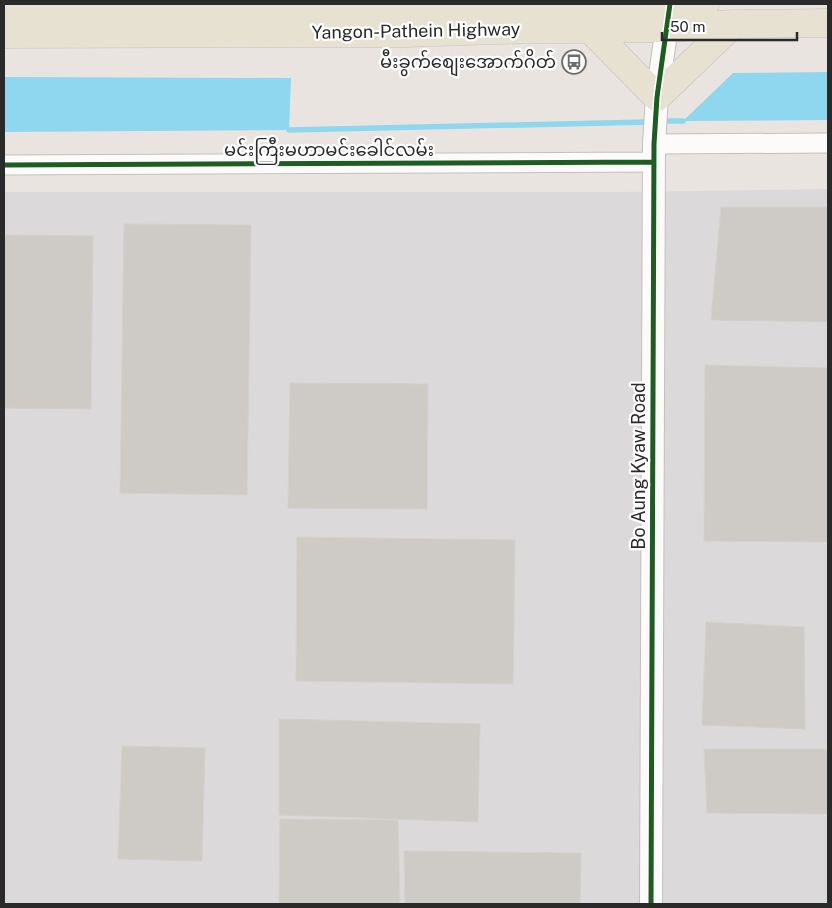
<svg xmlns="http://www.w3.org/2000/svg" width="832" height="908" viewBox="0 0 832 908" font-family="'Public Sans','Noto Sans Myanmar',sans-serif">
  <rect width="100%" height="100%" fill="#e9e4df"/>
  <!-- industrial -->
  <path fill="#dcd9db" d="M828 189V904H4V192H614Z"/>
  <!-- water -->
  <path fill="#8fd7ee" d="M828 72V120L683 121 733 73Z
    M4 77 291 78 289 130 4 132Z"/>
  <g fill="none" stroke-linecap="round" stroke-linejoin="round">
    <!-- stream -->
    <path stroke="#8fd7ee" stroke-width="5.5" d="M659 121H683
      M289 130 650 122"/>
  </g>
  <!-- building -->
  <path fill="#cecac6" stroke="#d4d0cb" d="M721 207H828V322L711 320Z
    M124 224 251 225 247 495 120 493Z
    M4 235 93 236 91 409 4 408Z
    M705 365 828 368V542L704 541Z
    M290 383 428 384 427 509 288 508Z
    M297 537 515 540 513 684 296 681Z
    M706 622 804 627 805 729 702 725Z
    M279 719 480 724 478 822 279 815Z
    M122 746 205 748 202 861 118 859Z
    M704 749H828V814L707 813Z
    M280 819 398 820 400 904H279Z
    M404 851 581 853 580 904H405Z"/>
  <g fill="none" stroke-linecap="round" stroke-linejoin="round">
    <!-- minor casing -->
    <g stroke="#c2c0c1" stroke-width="21">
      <path id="minor" d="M654 144 828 143
        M4 165 654 162"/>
    </g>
    <!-- tertiary casing -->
    <g stroke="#c2c0c1" stroke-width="24">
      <path id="tertiary" d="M651 904 654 144 657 97 669 11"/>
    </g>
    <!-- primary casing -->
    <g stroke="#c4c3c1" stroke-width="29">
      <path id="primary" d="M4 12 413 9 501 5 603 6 705 4
        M591 30 657 97 733 24
        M4 34 406 33 496 30 666 28 733 24 828 23"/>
    </g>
    <!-- minor -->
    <use href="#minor" stroke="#fcfbfa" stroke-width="19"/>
    <!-- tertiary -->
    <use href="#tertiary" stroke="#fcfbfa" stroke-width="22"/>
    <!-- primary -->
    <use href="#primary" stroke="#e7e1d2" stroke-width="28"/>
    <!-- cycleway casing -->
    <g stroke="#fff" stroke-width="8">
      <path id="cycleway" d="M4 165 654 162
        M651 904 654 144 657 97 670 4"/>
    </g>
    <!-- cycleway -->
    <use href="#cycleway" stroke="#1b5e20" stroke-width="5"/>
  </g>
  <!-- icons -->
  <defs>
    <g id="bus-ring" transform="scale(1.25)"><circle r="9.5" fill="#fff" stroke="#6d6b69" stroke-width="1.5"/><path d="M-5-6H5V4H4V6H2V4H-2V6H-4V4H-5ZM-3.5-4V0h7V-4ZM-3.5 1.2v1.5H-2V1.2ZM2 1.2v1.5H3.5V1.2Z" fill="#6d6b69"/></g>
  </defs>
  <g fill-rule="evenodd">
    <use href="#bus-ring" x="574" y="62"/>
  </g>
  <g text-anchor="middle" stroke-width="4.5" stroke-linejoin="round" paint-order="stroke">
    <!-- street labels -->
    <g font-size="18" fill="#2a2a2a" stroke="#fff">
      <text transform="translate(416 31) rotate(-1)" y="6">Yangon-Pathein Highway</text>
      <text x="329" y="156">မင်းကြီးမဟာမင်းခေါင်လမ်း</text>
      <text transform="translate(639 466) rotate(-90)" y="6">Bo Aung Kyaw Road</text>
    </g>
    <!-- poi labels -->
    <g font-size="18" fill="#2a2a2a" stroke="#fff" text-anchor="end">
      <text x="556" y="68">မီးခွက်စျေးအောက်ဂိတ်</text>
    </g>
  </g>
  <!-- border -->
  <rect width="832" height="908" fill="none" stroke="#2a2a2a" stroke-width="10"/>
  <!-- scale -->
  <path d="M662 32v8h135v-8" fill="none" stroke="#2a2a2a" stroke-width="2.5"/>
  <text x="670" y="32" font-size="15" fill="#2a2a2a" stroke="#ffffff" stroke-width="4" paint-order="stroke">50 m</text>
</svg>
